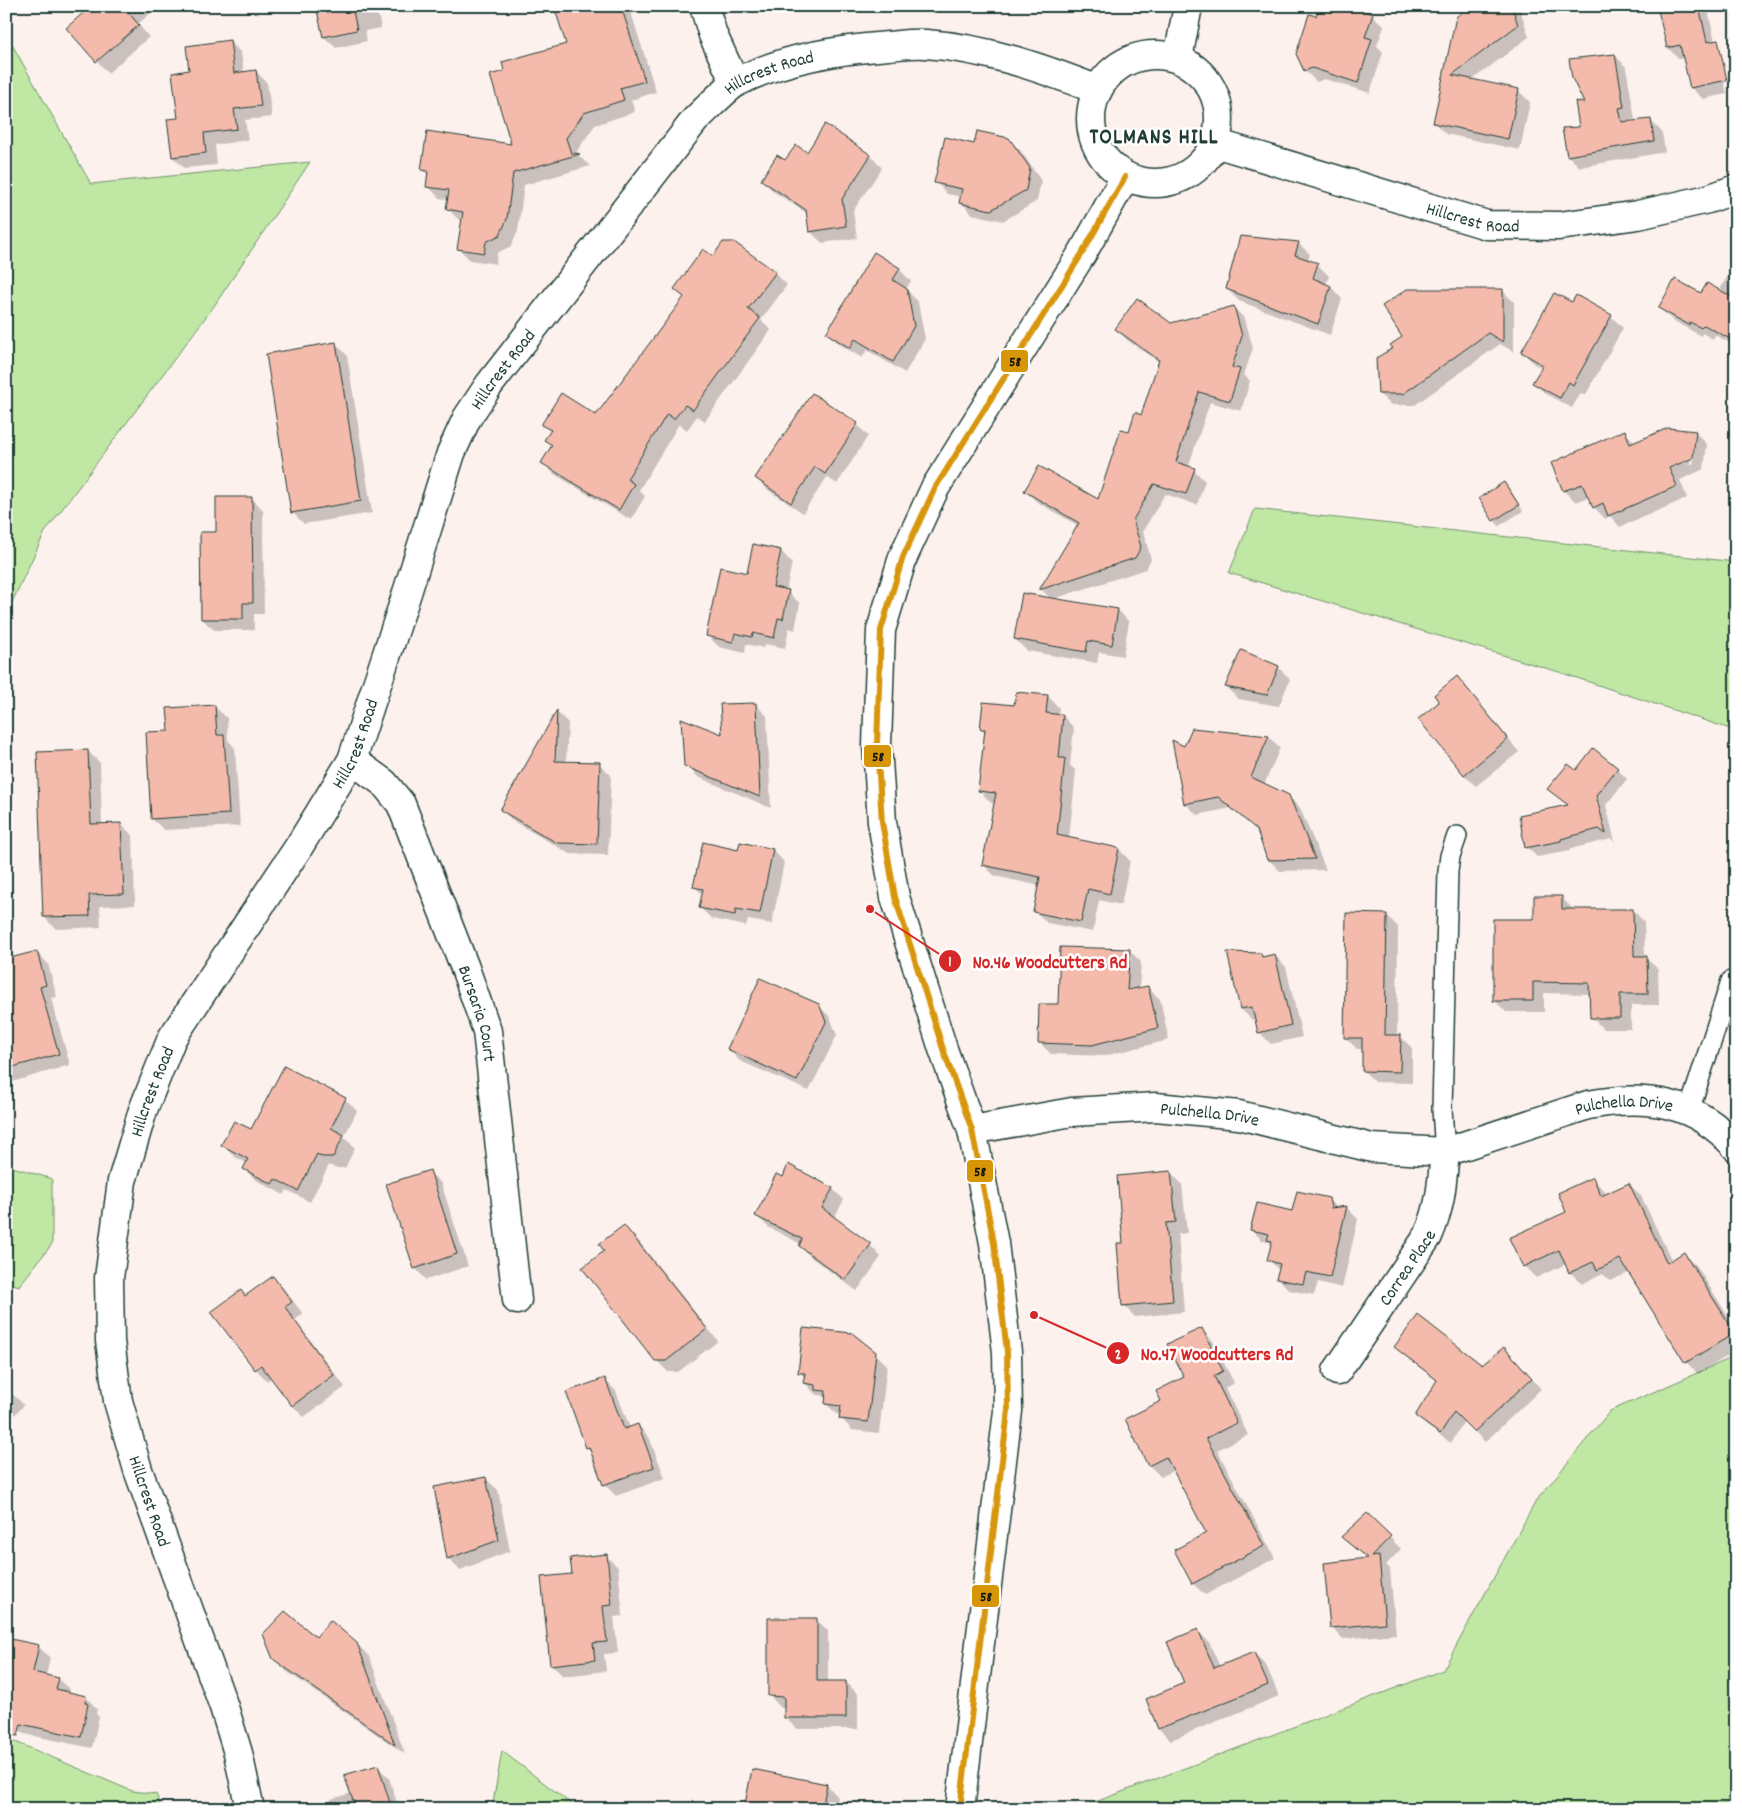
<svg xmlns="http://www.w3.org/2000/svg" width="1742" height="1815" viewBox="0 0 1742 1815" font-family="Dekko,sans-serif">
  <rect width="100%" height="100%" fill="#fdf1ee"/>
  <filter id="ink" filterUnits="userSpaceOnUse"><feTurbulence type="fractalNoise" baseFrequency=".02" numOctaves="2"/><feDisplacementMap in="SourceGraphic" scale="10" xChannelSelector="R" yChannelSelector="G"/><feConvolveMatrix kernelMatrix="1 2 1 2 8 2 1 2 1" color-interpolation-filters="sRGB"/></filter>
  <g filter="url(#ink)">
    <!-- green -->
    <path fill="#c0e8a4" stroke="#70926c" d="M6 34 91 184 310 162 214 306 45 532 6 615Z
      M1255 509 1736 562V731L1559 672 1229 573Z
      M6 1165 52 1179V1244L19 1286 6 1282Z
      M1736 1356V1809H1077L1443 1670 1536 1501 1610 1411Z
      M6 1738 132 1791 156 1794 162 1809H6Z
      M502 1751 578 1809H492Z"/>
    <!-- shadow -->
    <path fill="#0003" fill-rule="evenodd" d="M90 6H159L138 24 149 37 108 73 68 28 91 8Z
      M318 6H376L381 28 365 31 367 41 336 48 324 37Z
      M555 6H629L656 92 631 100 635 112 595 125 577 151 579 156 590 166 524 185 518 231 511 246 497 253 496 264 470 260 458 248 463 221 459 220 447 208 449 200 439 198 428 186 429 176 422 169 512 145 506 72 567 45Z
      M1472 6H1519L1529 37 1472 80 1518 90 1530 102 1520 150 1446 134 1434 123Z
      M1658 6H1707L1727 94 1703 99 1691 88 1684 58 1679 59 1668 48Z
      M1372 15 1384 26 1377 46 1383 52 1370 93 1324 79 1317 82 1305 71 1298 54 1317 18Z
      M230 41 241 53 244 73 256 71 267 83 272 117 245 120 248 140 215 145 217 165 184 168 173 157 179 119Z
      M1615 55 1626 67 1635 119 1630 120V122L1650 120 1662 132 1665 152 1580 167 1568 156 1580 128 1587 105Z
      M825 126 871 156 882 168 853 211 857 238 822 243 810 231 808 214 774 192 762 180 786 162 807 154Z
      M1008 139 1021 151 1041 181 1037 201 1003 221 972 214 961 202 962 197 947 194 936 182 975 145Z
      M1298 243 1310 254 1308 261 1317 264 1329 276 1326 285 1331 287 1342 299 1330 335 1239 301 1227 289Z
      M713 258 775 273 787 285 761 320 771 330 705 421 697 416 687 430 679 424 639 490 645 496 631 520 554 474 543 462 552 446 546 440 551 432 543 425 596 416 685 298 676 289Z
      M1736 261V346L1715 335 1713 339 1702 333 1701 336 1672 320 1660 308 1701 295 1719 291Z
      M899 269 911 281 906 289 918 302 925 339 905 373 867 350 862 358 839 344 827 333Z
      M1502 290 1514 302V352L1500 344 1415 405H1391L1379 394Z
      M1576 297 1611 316 1623 328 1585 396 1581 393 1572 408 1546 394 1534 383 1542 368 1534 364 1523 352 1572 304Z
      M1234 308 1245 319 1253 348 1244 375 1250 381 1241 411 1210 402 1188 468 1194 470 1205 481 1197 505 1165 494 1143 531 1151 559 1146 569 1053 599 1118 610 1129 622 1123 656 1099 652 1097 663 1027 651 1015 639 1051 599 1041 589 1079 526 1037 502 1026 491 1099 501 1130 433 1142 416 1159 362 1127 340 1117 329 1171 325Z
      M336 344 347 355 372 513 304 524 292 512Z
      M857 424 868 436 837 484 827 477 803 513 768 490 756 478Z
      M1624 432 1636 443 1695 432 1707 444 1704 469 1680 480 1687 498 1620 527 1610 516 1605 519 1594 507 1589 497 1576 502 1564 491 1552 463ZM1693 440H1696L1693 464H1691Z
      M1504 484 1510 489 1523 511 1499 526 1494 520Z
      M252 498 263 510 264 614H254V630H214L202 619 217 533Z
      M781 551 792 563 786 591 800 603 795 630 789 628 785 648 765 644 764 648 746 644 745 653 719 647 707 635Z
      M1278 667 1290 679 1279 706 1238 699 1226 687Z
      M1457 678 1469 690 1519 752 1476 786 1464 775 1441 702Z
      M1048 696 1059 708 1058 715 1063 716 1074 728 1070 765 1076 771 1069 839 1119 849 1130 861 1121 905 1099 900 1093 932 1047 923 1035 911 1040 886 995 876 983 865 996 803H991L980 791 986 733 981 728 1016 707Z
      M755 704 767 716 771 808 698 777 686 765 723 735Z
      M215 707 227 718 228 740 235 748 240 826 164 830 152 819 170 732Z
      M557 712 568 723 566 763 599 764 611 775 608 855 570 854 513 821 501 809Z
      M1193 729 1269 737 1280 748 1264 785 1288 796 1300 808 1326 870 1280 871 1268 859 1259 832 1231 808 1197 815 1185 803V747Z
      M88 751 100 763 102 825 121 824 133 836 135 905 100 906 101 927 56 929 44 917Z
      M1617 769 1627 779 1606 805 1615 842 1611 839 1570 849V851L1537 857 1527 847 1569 806 1549 789 1576 771Z
      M773 850 784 862 772 924 748 920 746 926 712 919 700 908 703 895 694 886 739 851Z
      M1561 897 1573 909 1633 910 1644 922 1645 957 1658 969 1659 1005H1631V1029H1603L1591 1017V994L1544 993V1012H1506L1495 1001 1535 920Z
      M1387 915 1398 927 1397 1037H1401L1412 1048V1083L1375 1082 1363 1070V1049H1357L1345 1037Z
      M1129 950 1141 962 1139 989 1148 988 1160 999 1169 1040 1104 1056 1051 1054 1039 1042 1059 1006Z
      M37 952 48 964 57 997 51 998 70 1065 12 1082 6 1076V961Z
      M1260 954 1264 958 1275 955 1286 967 1302 1037 1271 1044 1259 1032 1256 1020H1252L1241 1009Z
      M818 1005 830 1017 837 1035 809 1091 740 1061 728 1049Z
      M285 1068 345 1099 357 1111 344 1137 355 1148 345 1168H335L329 1165 310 1202 287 1190 284 1195 256 1180 244 1169 247 1163 235 1157 223 1145 252 1131Z
      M789 1166 833 1189 844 1200 834 1218 870 1245 881 1257 857 1291 812 1258 800 1246 801 1244 768 1227 756 1215 783 1178Z
      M429 1172 441 1183 468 1266 426 1280 415 1268Z
      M1170 1172 1182 1184 1187 1233 1178 1234 1184 1312 1135 1317 1123 1305 1124 1244Z
      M1592 1179 1604 1190 1606 1195 1629 1184 1641 1196 1672 1261 1684 1254 1696 1265 1736 1329V1351L1698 1374 1686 1362 1630 1272 1610 1281 1603 1274 1582 1284 1570 1272 1566 1264 1536 1278 1524 1266 1568 1213Z
      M1328 1199 1337 1209 1347 1208 1358 1219 1342 1288 1318 1282 1314 1295 1289 1290 1278 1278 1280 1271 1269 1260 1273 1243 1263 1241 1251 1229Z
      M624 1227 636 1238 718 1341 678 1372H668L656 1360 606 1251Z
      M273 1277 284 1289 303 1314 295 1320 345 1387 304 1417 293 1406 272 1377 267 1381 256 1369 246 1297Z
      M1201 1329 1213 1341 1234 1383 1225 1388 1248 1435 1217 1450 1275 1558 1205 1595 1193 1584 1175 1551 1208 1534 1174 1470 1161 1477 1149 1465 1163 1402 1185 1378Z
      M1396 1347 1483 1366 1515 1359 1541 1389 1485 1442 1464 1421 1451 1443 1427 1426 1416 1416 1438 1381 1406 1357Z
      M875 1353 887 1365 879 1433 852 1430 841 1418V1416L838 1415 826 1404 827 1400 822 1395H816L805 1383V1378L800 1372Z
      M605 1380 616 1391 630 1428 638 1425 649 1437 665 1478 616 1496 604 1484 593 1452 587 1447Z
      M6 1388 24 1405 6 1424Z
      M486 1479 498 1490 510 1551 460 1570 448 1559 435 1488Z
      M1367 1514 1401 1549 1386 1565 1390 1569 1396 1634 1343 1639 1331 1627 1368 1559 1343 1537Z
      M606 1556 618 1567 623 1616 614 1617 618 1653 604 1654 606 1671 563 1676 552 1665 574 1575Z
      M816 1619 828 1631V1682H846L858 1694V1729H797L785 1718V1708H781L770 1696Z
      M1198 1631 1209 1642 1220 1667 1254 1653 1266 1665 1279 1696 1171 1740 1159 1729 1147 1699 1186 1684Z
      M316 1639 357 1644 369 1656 405 1754 286 1671 274 1659Z
      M38 1646 50 1658 46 1676 58 1679 70 1690 69 1693 86 1697 97 1709 96 1714 99 1717 92 1748 24 1734 12 1722Z
      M377 1766 389 1778 399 1809H331V1799L352 1793Z
      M827 1785 838 1797 836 1809H746Z"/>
    <!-- building -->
    <path fill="#f4bbac" stroke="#1f3d34" d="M91 6H123L139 25 96 62 66 28Z
      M316 6H352L357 30 323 37Z
      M554 6H621L645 81 620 88 624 100 584 113 566 138 571 153 580 154 513 173 507 219 500 235 486 242 484 253 457 249 463 212 446 209 449 190 426 187 428 171 421 170 427 131 511 144 490 75 504 71 502 62 566 44Z
      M1319 6H1350L1373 14 1365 37 1372 39 1358 83 1312 68 1304 71 1296 54 1309 14 1316 16Z
      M1470 6H1512L1518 25 1452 75 1519 89 1508 139 1433 123 1456 17Z
      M1657 6H1699L1707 42 1718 40 1727 80 1690 88 1680 45 1667 48Z
      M230 40 234 73 256 70 261 106 234 109 237 129 204 133 206 153 172 157 167 119 178 118 172 73 189 70 186 46Z
      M1615 54 1624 107 1619 108 1622 122 1651 119 1654 141 1567 156 1562 128 1579 127 1575 101 1584 103 1572 78 1569 59Z
      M825 124 871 155 842 199 846 226 809 232 806 210 761 180 777 155 785 160 796 145 807 152Z
      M977 131 1009 138 1030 168 1026 190 991 210 959 203 962 189 934 183 945 137 974 144Z
      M1240 236 1299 242 1295 255 1318 263 1313 278 1331 286 1318 324 1226 289Z
      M723 242H734L776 272 748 309 760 318 693 410 685 405 674 419 667 414 627 479 634 484 619 510 541 463 552 445 544 440 551 430 541 425 561 393 596 415 684 297 674 289 703 249 713 256Z
      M874 252 900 268 893 280 907 289 914 326 893 362 855 339 850 348 826 333Z
      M1675 279 1701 293 1707 283 1736 299V342L1704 325 1701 328 1690 322 1689 325 1658 308Z
      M1407 289H1503V342L1488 333 1403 394H1378L1376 358 1393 348 1390 345 1402 337 1382 306Z
      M1554 293 1572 302 1576 295 1612 315 1573 385 1569 382 1560 398 1532 383 1543 365 1521 352Z
      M1137 298 1171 323 1234 306 1242 336 1232 367 1240 369 1230 401 1199 392 1176 462 1195 468 1186 494 1154 484 1133 520 1141 547 1135 558 1039 590 1079 523 1024 491 1039 466 1098 499 1121 429 1129 431 1135 412 1141 415 1159 360 1115 329Z
      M336 342 361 501 291 513 266 354Z
      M812 393 858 423 825 474 815 467 791 503 755 478Z
      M1668 428 1696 431 1693 458 1669 468 1677 486 1608 516 1603 503 1593 508 1582 484 1563 491 1551 463 1625 430 1630 444Z
      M1504 482 1519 505 1493 521 1479 498Z
      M216 497H252L253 603H243V619H201L200 532H216Z
      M753 544 781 550 773 587 789 590 783 619 778 618 774 638 753 633 752 637 735 633 733 642 706 636 720 567 747 573Z
      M1022 593 1118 609 1112 645 1088 641 1086 652 1014 639Z
      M1241 650 1279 666 1267 695 1225 687Z
      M1457 676 1508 739 1464 775 1418 719 1439 702 1434 695Z
      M1016 692 1048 695 1046 713 1063 715 1059 758H1065L1057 835 1119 848 1110 894 1088 889 1081 922 1033 912 1040 877 982 865 996 793 978 791 985 729H980L983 702 1014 705Z
      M756 703 760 797 684 766 681 718 722 734 720 704Z
      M215 705 217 735H224L229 814 151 819 146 732 169 731 167 708Z
      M557 710 555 761 600 762 597 844 557 843 500 810Z
      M1192 728 1269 736 1251 777 1289 795 1315 859 1267 860 1257 830 1218 797 1184 804 1172 740 1184 746Z
      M1593 748 1618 768 1596 795 1606 834 1599 829 1561 839V841L1525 848 1519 815 1568 805 1547 789 1568 764 1576 770Z
      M88 750 91 824 121 823 124 894 89 895 90 916 43 917 37 752Z
      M703 842 738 850 740 842 773 849 760 913 736 909 735 915 699 908 703 889 693 887Z
      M1534 896H1562V909H1633L1634 956H1647L1648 994H1620V1018H1590L1589 983 1533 982V1001H1493V919H1534Z
      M1346 913 1387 914 1385 1035H1401L1400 1072 1362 1071V1038H1344Z
      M1060 947 1130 949 1127 990 1148 986 1158 1028 1092 1045 1038 1043 1039 1004H1058Z
      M37 951 46 985 40 987 59 1054 6 1069V959Z
      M1227 952 1261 953 1262 957 1275 954 1291 1025 1258 1033 1252 1007 1240 1009Z
      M760 978 819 1004 826 1022 797 1081 727 1049Z
      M284 1066 346 1098 331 1128 344 1135 333 1157H322L317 1154 298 1191 275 1179 272 1184 243 1169 248 1159 221 1145 234 1121 251 1129Z
      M788 1164 833 1188 822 1208 871 1244 845 1280 799 1246 802 1239 755 1216 776 1174 783 1177Z
      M430 1170 457 1254 414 1269 386 1184Z
      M1171 1171 1176 1222 1166 1223 1173 1301 1122 1306 1117 1243H1123L1117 1176Z
      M1593 1177 1601 1196 1629 1183 1667 1263 1684 1252 1735 1333 1685 1363 1620 1259 1597 1270 1593 1262 1569 1273 1559 1250 1523 1267 1509 1238 1566 1212 1558 1193Z
      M1297 1191 1329 1198 1331 1208 1347 1206 1330 1277 1306 1272 1303 1284 1276 1279 1280 1264 1267 1260 1272 1241 1267 1240 1269 1234 1250 1230 1257 1203 1292 1211Z
      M624 1225 707 1329 666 1361H655L582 1268 604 1251 599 1244Z
      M273 1276 292 1302 285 1307 334 1375 292 1406 261 1365 255 1370 211 1312 241 1290 245 1296Z
      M1418 1315 1482 1365 1504 1347 1532 1378 1474 1432 1454 1412 1440 1434 1415 1416 1437 1380 1394 1347Z
      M803 1328 852 1333 876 1352 868 1422 839 1419 841 1406 825 1404 826 1391 815 1390V1385L803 1383 805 1373H798Z
      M1202 1328 1223 1371 1214 1376 1237 1423 1206 1438 1264 1546 1192 1584 1174 1550 1206 1533 1166 1457 1148 1466 1125 1419 1161 1401 1156 1391 1184 1377 1167 1344Z
      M605 1378 624 1429 638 1424 654 1467 603 1485 589 1447 586 1448 566 1392Z
      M486 1477 499 1540 447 1559 434 1487Z
      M1367 1513 1391 1536 1371 1557 1379 1556 1385 1623 1330 1628 1324 1563 1367 1558 1341 1537Z
      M607 1554 612 1605 603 1606 607 1642 593 1643 595 1660 550 1665 541 1577 572 1574 570 1558Z
      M285 1611 316 1637 330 1620 357 1643 395 1745 273 1659 263 1634Z
      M768 1618H817V1681H846V1718H784V1697L768 1696Z
      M1198 1629 1214 1668 1254 1652 1268 1685 1158 1729 1146 1699 1184 1683 1167 1642Z
      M6 1638 39 1645 33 1672 59 1678 56 1689 86 1696 85 1702 88 1704 81 1737 21 1724 18 1736 6 1735Z
      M378 1765 392 1809H356L344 1775Z
      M752 1769 827 1784 822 1809H744Z"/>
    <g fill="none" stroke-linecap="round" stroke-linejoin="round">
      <!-- service casing -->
      <g stroke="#1f3d34" stroke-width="22">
        <path id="service" d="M1689 1111 1731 981
          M1445 1152 1442 1109 1448 871 1450 856 1457 836"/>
      </g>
      <!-- minor casing -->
      <g stroke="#1f3d34" stroke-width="31">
        <g id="minor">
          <path d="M704 6 713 35 735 83"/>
          <circle cx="1155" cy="119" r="64"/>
          <path d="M1178 58 1188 6"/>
          <path id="s1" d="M1215 143 1487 225 1559 226 1638 215 1708 199 1736 189"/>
          <path id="s2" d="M352 760 384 783 401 804 465 968 487 1031 517 1300"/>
          <path id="s3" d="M972 1130 1072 1112 1156 1107 1239 1115 1372 1148 1445 1152 1588 1105C1646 1094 1696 1101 1736 1147"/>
          <path id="s4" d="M1337 1371 1428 1236C1441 1206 1442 1183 1445 1152"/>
          <path id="s5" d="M250 1809 238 1753 224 1707 138 1470 118 1401 110 1341 109 1278 122 1181 143 1110 172 1038 298 848 352 760 405 599 451 453 467 418 489 385 695 120C706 110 725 89 737 82 784 58 836 50 888 46 900 45 913 43 926 44 985 48 1042 68 1098 90"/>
          <path d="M960 1809 1008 1411 1007 1352 994 1243 972 1130 943 1049 895 897 882 822 877 745 881 630 903 557 935 488 1083 252 1125 177"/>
        </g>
      </g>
      <!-- service -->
      <use href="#service" stroke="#fff" stroke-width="19"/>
      <!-- minor -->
      <use href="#minor" stroke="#fff" stroke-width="28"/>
      <!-- bus-1 casing -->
      <g stroke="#fff" stroke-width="10">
        <path id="bus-1" d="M960 1809 1008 1411 1007 1352 994 1243 972 1130 943 1049 895 897 882 822 877 745 881 630 903 557 935 488 1083 252 1125 177"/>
      </g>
      <!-- bus-1 -->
      <use href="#bus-1" stroke="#d79608" stroke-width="6"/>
    </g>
  </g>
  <g text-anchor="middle" stroke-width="5" stroke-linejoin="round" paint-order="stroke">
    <!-- street labels -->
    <g font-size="18" fill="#1f3d34" stroke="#fff">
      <text dy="6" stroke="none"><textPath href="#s5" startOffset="1960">Hillcrest Road</textPath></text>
      <text dy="6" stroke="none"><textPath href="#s1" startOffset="269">Hillcrest Road</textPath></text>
      <text dy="6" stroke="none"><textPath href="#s5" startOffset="1555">Hillcrest Road</textPath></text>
      <text dy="6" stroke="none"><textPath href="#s5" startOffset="1150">Hillcrest Road</textPath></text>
      <text dy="6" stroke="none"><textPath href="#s2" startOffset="290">Bursaria Court</textPath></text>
      <text dy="6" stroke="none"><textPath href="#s5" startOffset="745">Hillcrest Road</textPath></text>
      <text dy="6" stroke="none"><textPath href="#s3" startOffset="666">Pulchella Drive</textPath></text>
      <text dy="6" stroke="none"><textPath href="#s3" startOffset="240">Pulchella Drive</textPath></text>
      <text dy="6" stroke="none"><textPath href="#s4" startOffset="125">Correa Place</textPath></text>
      <text transform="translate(150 1501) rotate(71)" y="6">Hillcrest Road</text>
    </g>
    <!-- district labels -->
    <g font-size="22" font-weight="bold" letter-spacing="1" fill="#1f3d34" stroke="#fff">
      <text x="1154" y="143">TOLMANS HILL</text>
    </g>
  </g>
  <!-- callouts -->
  <path fill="none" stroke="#d62828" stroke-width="2" d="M870 909L950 961M1034 1315L1118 1353"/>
  <g fill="#d62828" stroke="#fff" stroke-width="2">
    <circle cx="870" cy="909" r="5"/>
    <circle cx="1034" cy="1315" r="5"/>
    <circle cx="950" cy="961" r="12"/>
    <circle cx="1118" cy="1353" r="12"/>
  </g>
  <g font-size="15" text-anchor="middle" font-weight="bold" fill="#fff">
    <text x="950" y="966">1</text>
    <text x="1118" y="1359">2</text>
  </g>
  <g font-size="19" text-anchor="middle" font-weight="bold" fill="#d62828" stroke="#fff" stroke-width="5" stroke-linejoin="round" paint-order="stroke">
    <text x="1050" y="968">No.46 Woodcutters Rd</text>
    <text x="1217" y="1360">No.47 Woodcutters Rd</text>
  </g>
  <g stroke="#fff" stroke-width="2">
    <rect x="1000" y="349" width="29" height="24" rx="5" fill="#d79608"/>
    <rect x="863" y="744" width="29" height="24" rx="5" fill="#d79608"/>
    <rect x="966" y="1159" width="28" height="24" rx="5" fill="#d79608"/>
    <rect x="971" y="1584" width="29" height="24" rx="5" fill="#d79608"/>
  </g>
  <g font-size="14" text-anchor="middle" font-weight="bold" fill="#111">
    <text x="1015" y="366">58</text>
    <text x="878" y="761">58</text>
    <text x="980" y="1176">58</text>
    <text x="986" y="1601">58</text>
  </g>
  <!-- margin -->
  <rect width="1742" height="1815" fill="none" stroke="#fff" stroke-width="25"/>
  <rect x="12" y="12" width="1717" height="1790" fill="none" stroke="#1f3d34" stroke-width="2" filter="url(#ink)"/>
</svg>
